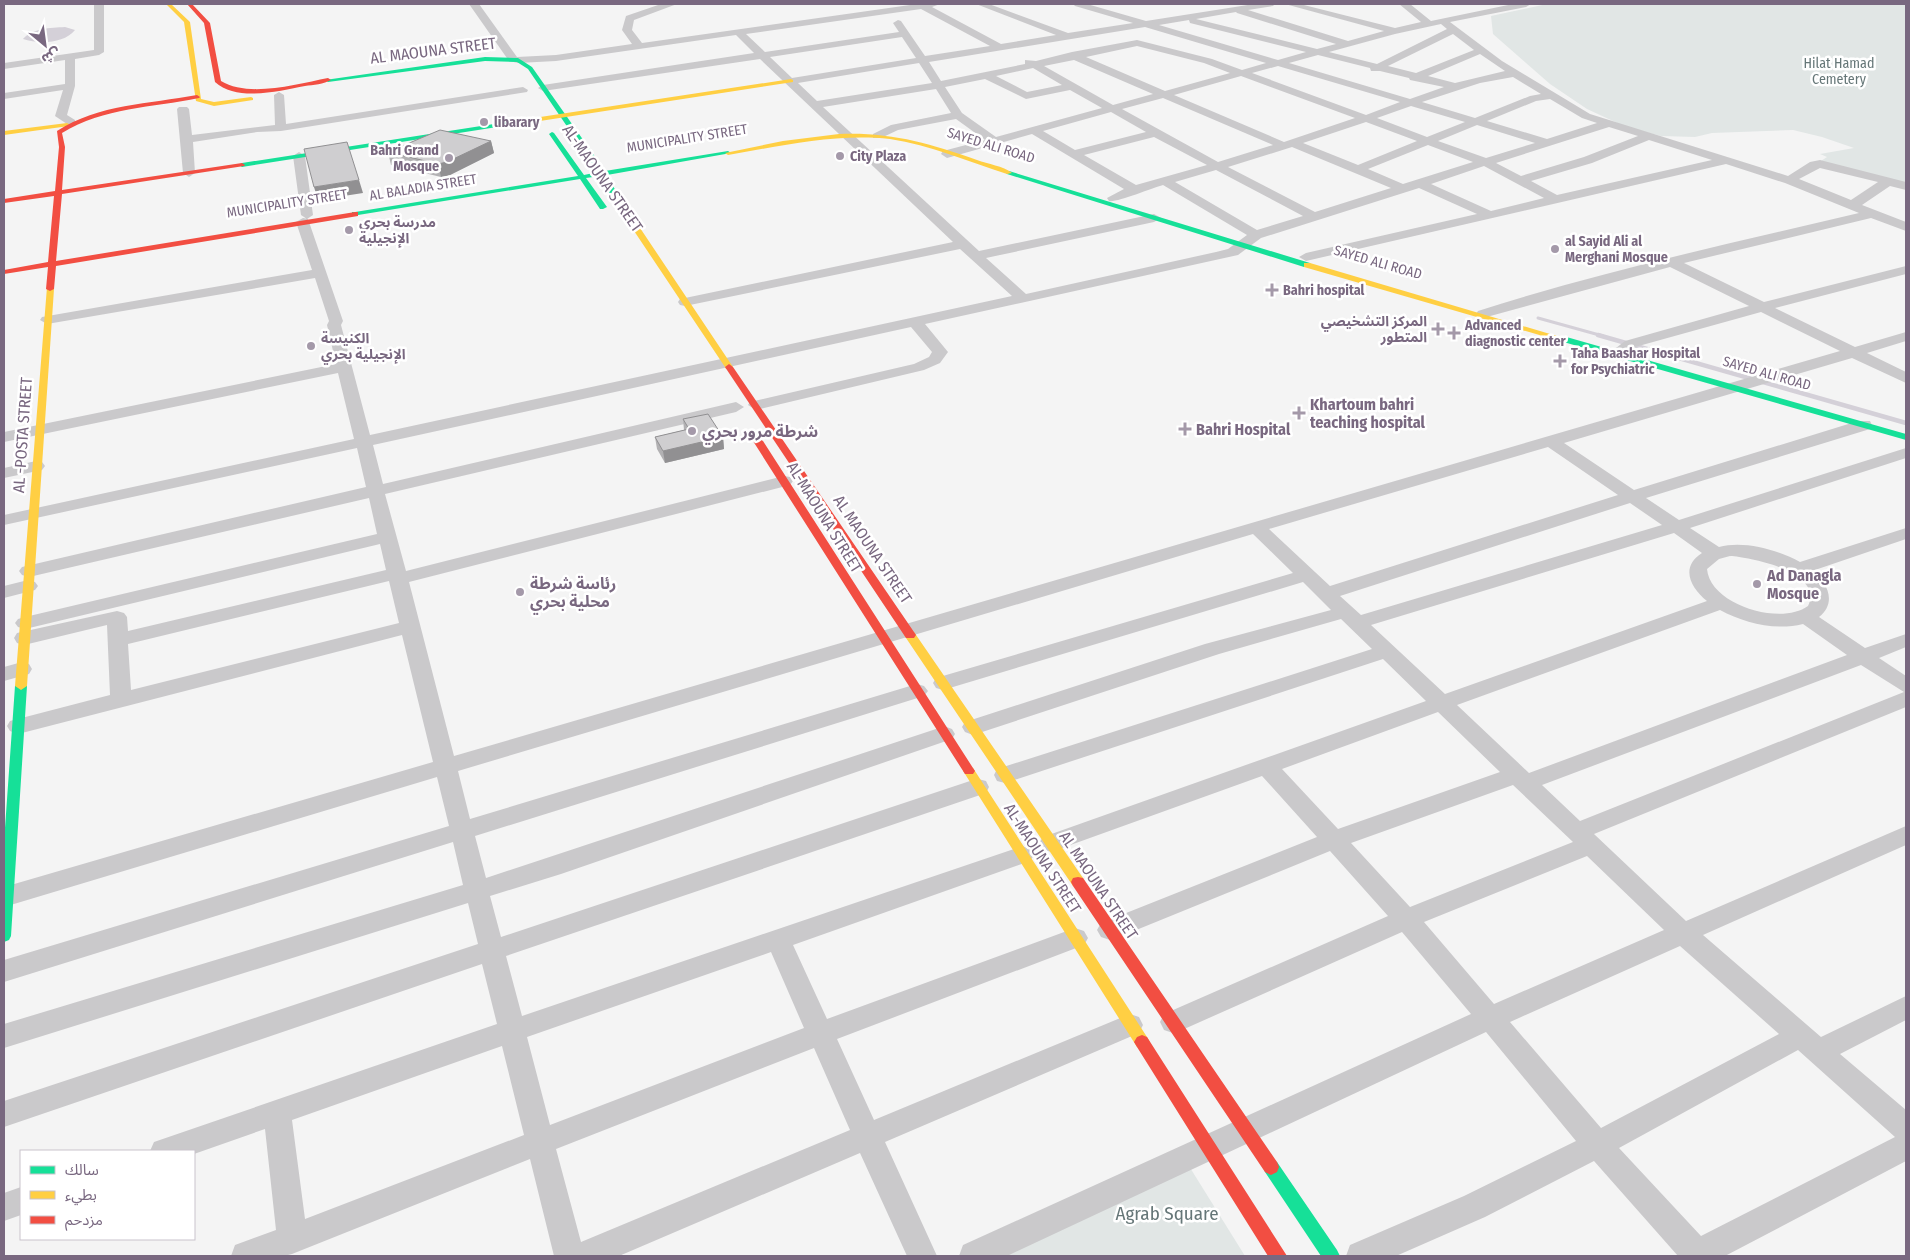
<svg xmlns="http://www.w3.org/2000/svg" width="1910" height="1260" viewBox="0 0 1910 1260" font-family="'Fira Sans Condensed','Noto Sans Arabic',sans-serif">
  <rect width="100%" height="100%" fill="#f4f4f4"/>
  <!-- green -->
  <path fill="#e1e6e5" d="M1547 4 1906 5V188L1818 163 1827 157 1820 154 1854 148 1822 137 1793 130 1712 133 1695 137 1661 136 1626 127 1587 109 1550 84 1493 34 1491 16Z
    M1184 1158 1245 1256H967Z"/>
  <!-- water -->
  <path fill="#d4d0d8" d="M65 27 75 30C64 44 38 44 23 39 33 28 50 28 65 27Z"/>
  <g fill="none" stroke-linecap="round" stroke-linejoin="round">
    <!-- stream-far1 -->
    <path stroke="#d4d0d8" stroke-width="3" d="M1538 318 1603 336"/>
    <!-- stream -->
    <path stroke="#d4d0d8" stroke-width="4.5" d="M1598 335 1906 423"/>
    <!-- street -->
    <path fill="#cac9cb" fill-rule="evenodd" d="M94 4H104V52L99 55 75 59V86L67 115 75 120V124H67L55 116 63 90 4 99V93L65 84V60L4 69V63L94 50Z
      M469 4H479L517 57 556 55 632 44 622 30 626 16 661 4H677L634 20 632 30 642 43 917 4H940L932 7 1001 44 1056 35 976 4H989L1068 33 1133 23 1075 6 1073 4H1087L1146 21 1254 4H1275L1273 6 1248 10 1348 41 1384 31 1285 4H1300L1395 28 1421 22 1399 4H1410L1431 21 1513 4H1531L1526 7 1450 22 1502 61 1590 114 1788 176 1810 162 1820 160 1906 182V190L1890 186 1862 205 1906 222V231L1871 218 1684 263 1764 302 1906 266V274L1775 308 1855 347 1906 332V341L1867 353 1906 372V383L1852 358 1564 443 1634 490 1858 421H1870L1872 425 1870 429 1646 498 1679 520 1906 448V458L1690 528 1719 547C1744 540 1778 550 1800 562L1906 528V539L1812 571C1828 582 1837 603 1819 617L1865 648 1906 634V647L1879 658 1906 676V707L1594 834 1686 921 1906 826V845L1703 935 1821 1037 1906 996V1020L1840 1054 1906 1110V1161L1725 1256H1678L1594 1161 1485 1217 1396 1256H1346L1350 1245 1464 1196 1576 1141 1486 1032 1007 1256H959L963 1245 1471 1014 1402 932 1182 1030 1173 1033 1164 1030 1160 1022 1164 1014 1388 916 1330 851 1119 937 1110 940 1101 937 1097 930 1101 923 1317 837 1262 776 1051 852 1043 849 1039 843 1043 837 1426 701 1383 659 1005 783 997 781 994 775 997 769 1372 649 1341 619 1219 654 973 735 965 732 962 727 965 722 1205 644 1331 610 1303 582 943 690 936 688 933 683 936 678 1293 573 1253 534 458 771 470 819 910 686 917 684 924 686 928 691 924 696 475 836 486 878 936 729 944 726 952 729 955 734 952 739 561 874 490 896 501 937 970 781 978 779 986 781 989 787 986 793 506 956 522 1016 1014 849 1022 846 1030 849 1034 855 1030 861 793 945 827 1019 1075 928 1084 931 1088 938 1084 945 837 1039 874 1120 1130 1014 1139 1017 1143 1025 1139 1033 885 1142 937 1256H907L860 1153 619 1256H554L530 1159 292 1254 284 1256H231L235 1245 276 1230 265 1129 194 1154V1151H150L154 1142 497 1024 482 964 4 1127V1101L478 944 468 903 4 1048V1024L463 885 453 842 4 982V960L449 826 437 777 4 907V887L433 762 402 635 18 734 10 731 7 726 10 721 110 695 107 625 24 645 17 643 14 638 17 633 117 611 124 613 127 617 128 631 386 570 380 544 25 629 18 627 15 623 18 619 25 617 377 534 369 498 29 577 22 575 19 571 22 567 366 487 357 448 4 525V515L354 439 338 373 4 442V432L336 364 327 325 329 321 315 278 47 324 40 320 42 317 312 270 296 222 303 218 308 219 343 321 341 325 370 435 1012 296 960 249 685 306 680 305 678 302 680 299 685 298 953 242 760 59 543 91 538 88 543 85 754 53 736 35 556 61 518 63 509 61ZM921 9 990 46 925 56 901 21 898 20 893 23 899 32 765 52 746 34ZM1236 12 1237 13 1336 44 1317 49 1196 19ZM1189 20 1190 23 1306 52 1278 60 1159 25ZM1441 24 1447 29 1377 64 1329 52 1395 34ZM1145 27 1266 63 1242 70 1212 59 1137 40 1072 52 1036 61 1025 60V64L941 81 929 62ZM1453 34 1474 50 1416 73 1388 66ZM902 37 916 58 792 78 770 57ZM1137 46 1204 63 1230 73 1165 91 1086 57ZM1480 54 1505 71 1455 83 1428 76ZM1318 55 1370 68 1371 71H1380L1409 78 1410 80 1444 87 1410 99 1289 63ZM1074 60 1153 94 1113 105 1044 66ZM919 63 932 83 817 101 798 83ZM1278 66 1400 102 1366 115 1252 73ZM1033 68 1062 85 1027 92 996 76ZM1241 76 1355 118 1284 142 1174 95ZM1513 77 1541 94 1530 96 1475 118 1422 102 1480 83ZM985 79 1026 99 1070 90 1102 108 996 137 962 113 945 87ZM936 89 951 113 891 125 873 134V138H881L898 130 956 119 985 140 943 151 941 154 947 158 1032 134 1124 189 1107 198 1109 201C1116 203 1152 188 1163 185L1247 235 1228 249 1216 252 1026 294 986 258 1154 222 1161 218 1154 214 979 251 823 107ZM1163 98 1273 145 1218 162 1122 109ZM1550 99 1582 118 1597 123 1547 139 1487 121 1536 101ZM1411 106 1465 122 1427 137 1377 118ZM1111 112 1146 132 1075 150 1043 131ZM1366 122 1417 141 1358 165 1303 143ZM1477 125 1535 143 1486 158 1438 141ZM1609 127 1638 136 1584 157 1521 176 1496 163ZM1154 137 1207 165 1136 185 1084 155ZM1649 140 1712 160 1557 195 1531 181 1592 163ZM1428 145 1473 162 1403 184 1368 169ZM1292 147 1391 188 1315 212 1228 167ZM1726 164 1785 183 1859 213C1732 243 1603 271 1478 311L1476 314 1483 318 1670 267 1749 306 1625 341 1616 348 1619 351 1624 353 1635 347 1761 312 1840 351 454 756 409 582 790 485 793 481 790 477 784 476 406 571 385 494 736 412 744 407 736 402 383 484 373 445 911 327 932 352 929 357 914 364 750 402 748 405 756 410 924 370 940 363 948 352 925 324 1238 255 1261 238 1419 188 1477 214 1306 253 1299 257 1306 261ZM1484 166 1544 198 1491 211 1431 184ZM1820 168 1878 182 1851 200 1799 179ZM1216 170 1303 216 1257 230 1175 182ZM1548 447 1618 495 1330 586 1269 529ZM1630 503 1662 525 1361 615 1340 596ZM1674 533 1702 553C1680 567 1690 587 1707 601L1445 694 1371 625ZM1730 556C1750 557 1825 572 1808 606 1781 626 1710 605 1707 569L1719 559ZM389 581 399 623 131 690 128 644ZM1720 610C1744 623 1775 631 1803 624L1847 655 1529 773 1457 705ZM1861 665 1904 692 1580 821 1542 785ZM1438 712 1500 772 1338 829 1282 769ZM1513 785 1573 842 1410 907 1351 843ZM1587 856 1664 930 1494 1004 1424 922ZM1680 946 1779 1034 1601 1128 1510 1022ZM771 952 804 1028 550 1125 527 1037ZM502 1046 524 1135 305 1219 292 1120ZM814 1048 850 1130 581 1242 556 1149ZM1798 1050 1895 1137 1701 1236 1619 1148Z
      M523 87 528 90 527 92 281 131 257 132 193 142 195 173 189 177 183 173 177 109 179 107H187L189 109 192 135 275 125 274 95 279 92 284 95 286 124Z
      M299 152 305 156 313 215 307 219 301 215 293 156Z
      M36 461 42 462 45 466 42 470 4 478V468Z
      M28 580 35 582 38 586 35 590 4 598V586Z
      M22 662 29 664 32 669 29 674 4 681V667Z
      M21 1187V1215L4 1221V1193Z"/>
    <!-- fast -->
    <path fill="#16e098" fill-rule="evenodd" d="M485 57 518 58 532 67 605 171 728 151 731 153 607 175 618 195 614 197 610 195 600 176 586 178 607 207 603 209H600L580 179 352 216V212H355L578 176 549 134 552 132 554 133 584 175 598 172 528 69 517 62 485 61 328 82 325 80Z
      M514 121 516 122V124L242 167 239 165 242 163Z
      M1009 171 1310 263 1311 265 1304 267 1007 174 1006 173Z
      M1563 336 1906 434V440L1560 341V337Z
      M21 682 27 686 11 936 9 940 4 942V842L15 686Z
      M1271 1159 1277 1162 1337 1250 1340 1256H1321L1265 1172 1263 1167 1265 1162Z"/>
    <!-- slow -->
    <path fill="#ffcf43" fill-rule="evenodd" d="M166 4H171L190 22 201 99 214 102 251 97 253 98V100L214 106 196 101 184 22Z
      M791 79 793 80V82L514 125 511 123 514 121Z
      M67 123 69 124V126L4 135V131Z
      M839 134C891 132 928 143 977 160 988 164 1003 166 1012 173L1007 174C969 162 930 145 890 139 836 133 781 146 728 155L725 153 783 141Z
      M611 193 618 195 733 367 732 369H726L725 367 610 195Z
      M1304 263H1310L1567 339 1566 341H1560L1304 267Z
      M47 287 54 289 27 686 21 690 15 686Z
      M910 631 914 632 1083 878 1085 882 1083 886 1078 887 1073 886 904 635Z
      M969 766 973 768 1147 1037 1150 1042 1147 1047 1142 1049 1137 1047 965 774 963 771 965 768Z"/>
    <!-- jam -->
    <path fill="#f24e42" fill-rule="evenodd" d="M187 4H192L210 23 221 81C249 98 297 84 328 78L331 80C324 84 313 85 305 86 279 91 237 102 215 82L204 23Z
      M197 95 200 97 199 98C152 108 104 107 62 133L65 147 62 190 242 163 245 165 244 166 62 194 56 261 355 212H358V216L56 266 54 289 50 291 46 289 48 267 4 274V270L48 262 54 196 4 203V199L55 191 59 147 57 131C99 104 149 104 197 95Z
      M729 364 733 367 914 632 916 635 914 638H906L725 367Z
      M758 438 763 441 973 768 975 771 973 774H965L753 441Z
      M1078 877 1083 878 1277 1162 1279 1167 1277 1172 1271 1175 1265 1172 1073 886 1071 882 1073 878Z
      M1142 1035 1147 1037 1287 1256H1268L1137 1047 1134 1042 1137 1037Z"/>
  </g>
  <!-- wall -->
  <path fill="#b2b1b3" d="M491 141 494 153 450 175 441 177 391 165 388 152Z
    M683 419 723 437 724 449 665 463 657 449 655 437 684 430Z"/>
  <!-- shaded-wall -->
  <path fill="#919092" d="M491 141 494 153 450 175 441 177 438 164Z
    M359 180 363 193 318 200 314 187Z
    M723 437 724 449 665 463 663 451Z"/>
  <!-- building -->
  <path fill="#cfced0" stroke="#919092" d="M440 130 491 141 447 162 438 164 388 152Z
    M347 142 359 180 314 187 304 149Z
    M708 414 723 437 663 451 655 437 689 429 683 419Z"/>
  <!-- markers -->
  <g fill="#a499a9" stroke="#fff" stroke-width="2">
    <circle cx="484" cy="122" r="5"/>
    <circle cx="840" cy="156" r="5"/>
    <circle cx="449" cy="158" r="5"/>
    <circle cx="349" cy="230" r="5"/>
    <circle cx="1555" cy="249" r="5"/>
    <path d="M1269.5 282.5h5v5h5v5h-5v5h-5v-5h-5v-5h5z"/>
    <path d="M1435.5 321.5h5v5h5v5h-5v5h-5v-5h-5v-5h5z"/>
    <path d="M1451.5 325.5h5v5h5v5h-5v5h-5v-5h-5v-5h5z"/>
    <circle cx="311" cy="346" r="5"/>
    <path d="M1557.5 353.5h5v5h5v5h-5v5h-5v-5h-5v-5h5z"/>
    <path d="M1296.5 405.5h5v5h5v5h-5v5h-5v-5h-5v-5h5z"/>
    <path d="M1182.5 421.5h5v5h5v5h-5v5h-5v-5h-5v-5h5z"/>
    <circle cx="692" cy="431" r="5"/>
    <circle cx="1757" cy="584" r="5"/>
    <circle cx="520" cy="592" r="5"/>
  </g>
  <g text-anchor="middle" stroke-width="5" stroke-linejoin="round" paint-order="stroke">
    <!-- far-park labels -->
    <g font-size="14" fill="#667778" stroke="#fff">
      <text x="1839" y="68">Hilat Hamad<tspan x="1839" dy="16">Cemetery</tspan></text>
    </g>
    <!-- far-poi labels -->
    <g font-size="14" font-weight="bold" fill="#796880" stroke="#fff" text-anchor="start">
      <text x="494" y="127">libarary</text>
      <text x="439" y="155" text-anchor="end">Bahri Grand<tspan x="439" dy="16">Mosque</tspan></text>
      <text x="850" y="161">City Plaza</text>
      <text x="359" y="227">مدرسة بحري<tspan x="359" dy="16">الإنجيلية</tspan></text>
      <text x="1565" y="246">al Sayid Ali al<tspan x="1565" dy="16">Merghani Mosque</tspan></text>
      <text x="1283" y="295">Bahri hospital</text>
      <text x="1427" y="326" text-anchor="end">المركز التشخيصي<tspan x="1427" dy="16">المتطور</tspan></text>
      <text x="1465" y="330">Advanced<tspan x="1465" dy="16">diagnostic center</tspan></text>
      <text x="321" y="343">الكنيسة<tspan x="321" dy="16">الإنجيلية بحري</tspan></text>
      <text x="1571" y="358">Taha Baashar Hospital<tspan x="1571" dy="16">for Psychiatric</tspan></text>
    </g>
    <!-- far-street labels -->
    <g font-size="14" fill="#796880" stroke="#fff">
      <text transform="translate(687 138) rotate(-9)" y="5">MUNICIPALITY STREET</text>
      <text transform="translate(991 145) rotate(17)" y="5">SAYED ALI ROAD</text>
      <text transform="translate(423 187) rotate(-9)" y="5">AL BALADIA STREET</text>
      <text transform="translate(287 203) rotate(-9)" y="5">MUNICIPALITY STREET</text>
      <text transform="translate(1378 262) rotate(16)" y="5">SAYED ALI ROAD</text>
      <text transform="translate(1767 373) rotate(16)" y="5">SAYED ALI ROAD</text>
    </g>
    <!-- street labels -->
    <g font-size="16" fill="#796880" stroke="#fff">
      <text transform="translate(433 50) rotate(-7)" y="6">AL MAOUNA STREET</text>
      <text transform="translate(603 178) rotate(55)" y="6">AL-MAOUNA STREET</text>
      <text transform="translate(22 435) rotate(-86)" y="6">AL -POSTA STREET</text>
      <text transform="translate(825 517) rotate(58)" y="6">AL-MAOUNA STREET</text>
      <text transform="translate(873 549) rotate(56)" y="6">AL MAOUNA STREET</text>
      <text transform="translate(1043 858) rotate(57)" y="6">AL-MAOUNA STREET</text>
      <text transform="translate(1099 885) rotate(56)" y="6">AL MAOUNA STREET</text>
    </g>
    <!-- poi labels -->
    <g font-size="16" font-weight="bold" fill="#796880" stroke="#fff" text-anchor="start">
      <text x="1310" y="410">Khartoum bahri<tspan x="1310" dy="18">teaching hospital</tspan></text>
      <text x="1196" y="435">Bahri Hospital</text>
      <text x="702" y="437">شرطة مرور بحري</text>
      <text x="1767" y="581">Ad Danagla<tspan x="1767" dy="18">Mosque</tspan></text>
      <text x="530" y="589">رئاسة شرطة<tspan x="530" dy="18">محلية بحري</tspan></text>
    </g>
    <!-- near-park labels -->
    <g font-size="19" fill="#667778" stroke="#fff">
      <text x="1167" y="1220">Agrab Square</text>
    </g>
  </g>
  <!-- border -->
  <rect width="1910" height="1260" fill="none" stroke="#796880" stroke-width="10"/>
  <!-- legend -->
  <rect x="20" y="1150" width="175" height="90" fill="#ffffff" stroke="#c9c3cc"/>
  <rect x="30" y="1166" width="25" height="8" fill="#16e098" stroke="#c9c3cc"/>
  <text x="65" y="1175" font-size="15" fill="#796880">سالك</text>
  <rect x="30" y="1191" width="25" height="8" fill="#ffcf43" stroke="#c9c3cc"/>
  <text x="65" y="1200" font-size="15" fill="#796880">بطيء</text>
  <rect x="30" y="1216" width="25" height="8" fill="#f24e42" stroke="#c9c3cc"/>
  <text x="65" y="1225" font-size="15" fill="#796880">مزدحم</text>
  <!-- north arrow -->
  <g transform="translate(45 45) rotate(151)" stroke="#ffffff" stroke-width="4" paint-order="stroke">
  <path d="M0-4L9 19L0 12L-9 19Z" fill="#796880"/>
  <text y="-8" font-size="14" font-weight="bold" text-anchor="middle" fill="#796880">ش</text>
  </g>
</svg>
